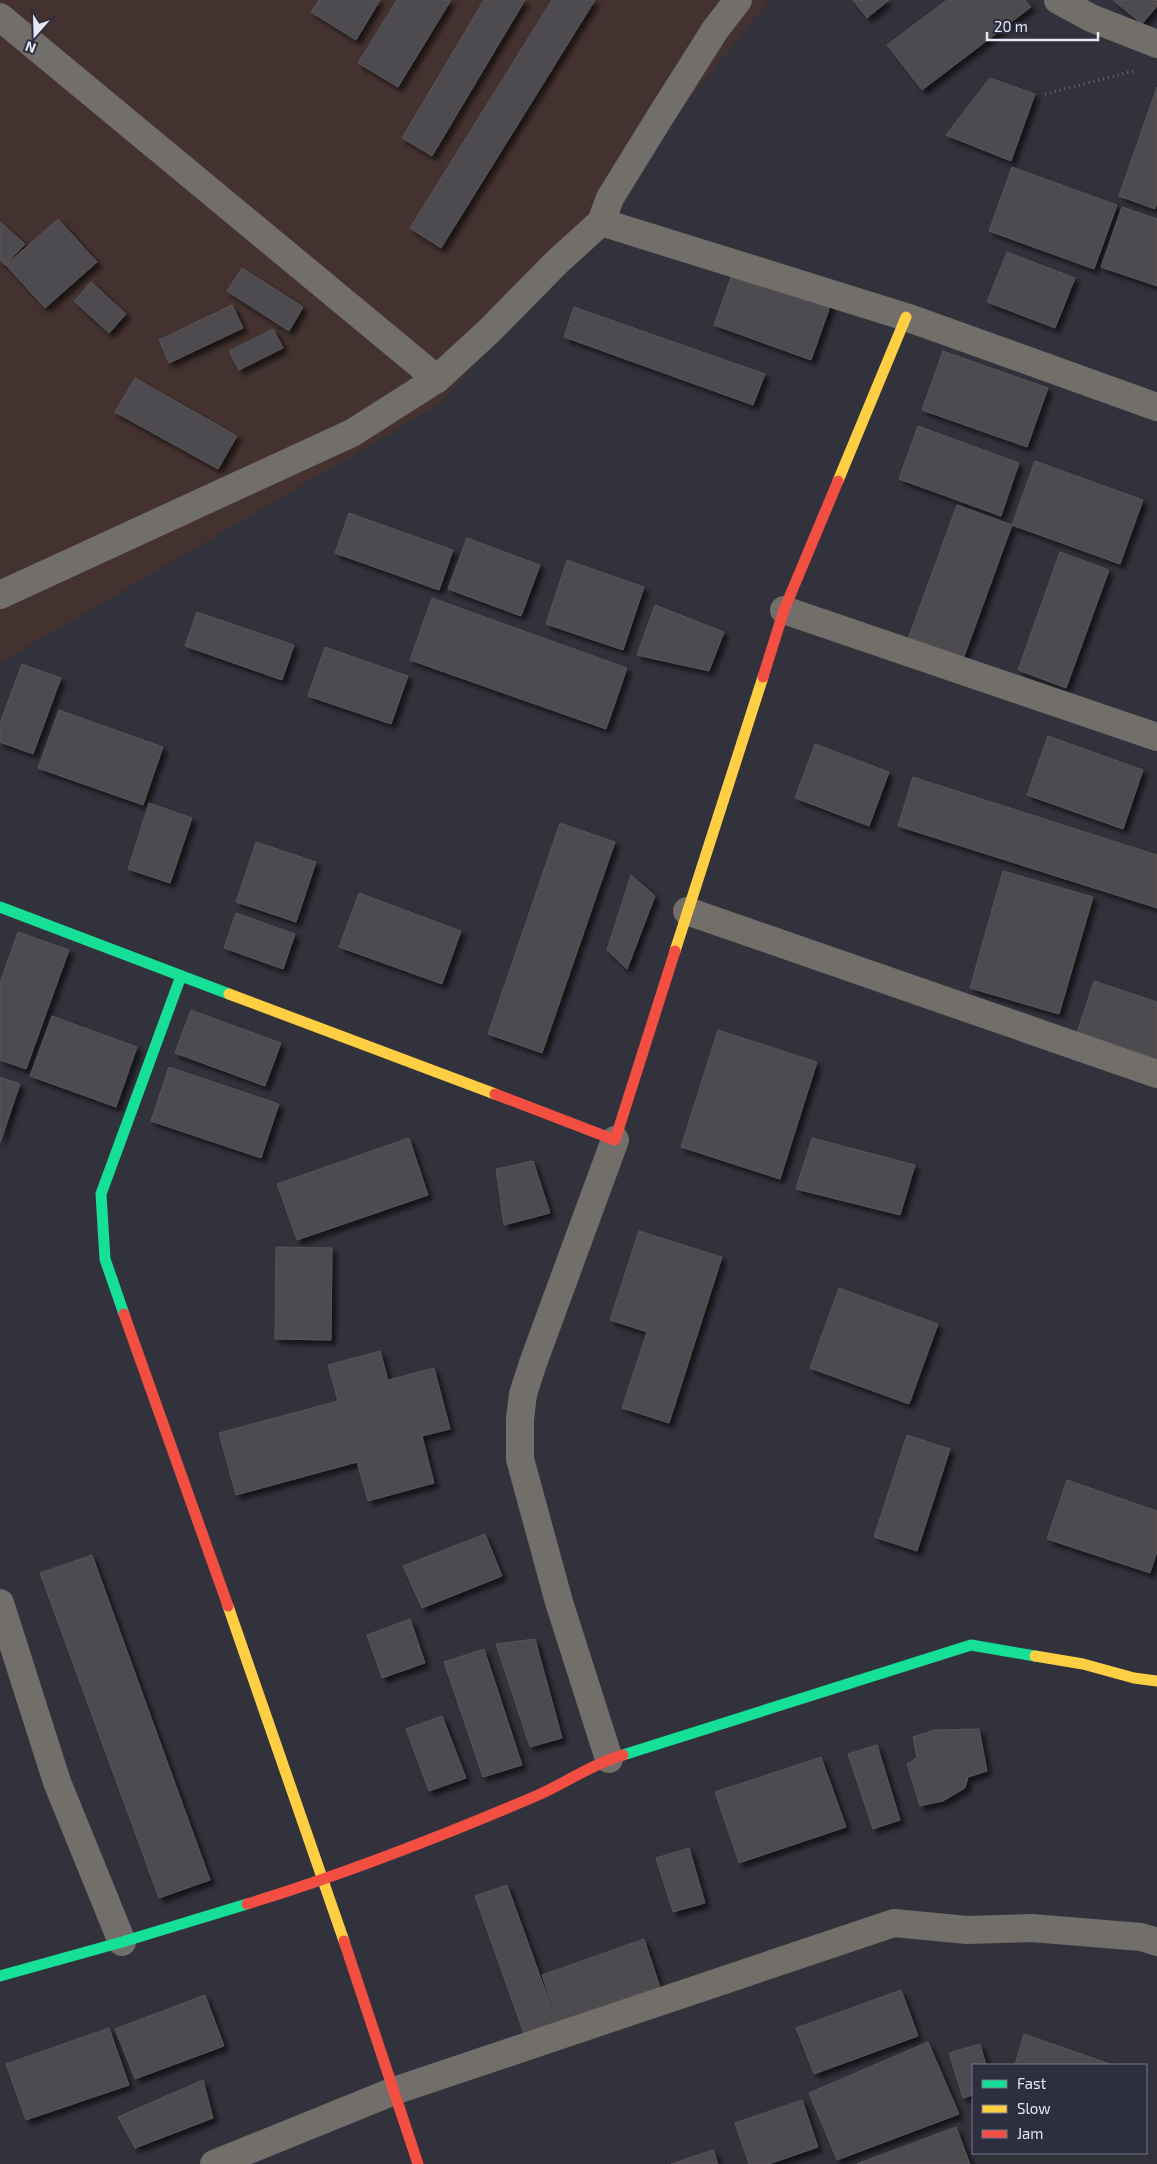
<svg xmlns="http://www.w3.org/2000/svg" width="1157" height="2164" viewBox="0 0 1157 2164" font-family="'Exo 2',sans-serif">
  <defs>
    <filter id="shadow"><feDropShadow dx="4.5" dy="4.5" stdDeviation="2.5" flood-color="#0009"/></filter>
  </defs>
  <rect width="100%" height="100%" fill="#31323c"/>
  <!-- industrial -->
  <path fill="#433230" d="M0 0H770L442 403 0 663Z"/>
  <!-- building -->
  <path fill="#4e4c4f" stroke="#585556" filter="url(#shadow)" d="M319 0H380L356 40 311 12Z
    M397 0H451L398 87 358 63Z
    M484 0H525L432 156 402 138Z
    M552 0H595L441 248 410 228Z
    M853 0H889L867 18Z
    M947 0H1025L1031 7 922 90 887 45Z
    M1113 0H1157V6L1142 24Z
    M990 78 1035 94 1011 161 946 135Z
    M1157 87V202L1155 209 1119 196Z
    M1012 167 1117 205 1094 269 989 231Z
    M1122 207 1157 219V286L1101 267Z
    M58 219 97 262 45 308 6 265Z
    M0 222 25 244 5 265 0 260Z
    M1007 252 1075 278 1055 328 987 302Z
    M735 266 832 301 811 360 714 325Z
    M242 268 303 307 289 331 227 291Z
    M91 282 126 314 109 333 74 301Z
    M232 305 243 328 169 363 159 340Z
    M574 307 765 374 753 405 564 337Z
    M273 329 283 348 239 370 229 351Z
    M943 351 1048 388 1027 447 922 410Z
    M135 378 237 436 218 469 115 412Z
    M918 426 1019 463 1001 516 899 479Z
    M1035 461 1143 500 1120 564 1012 525Z
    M957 505 1012 525 962 662 907 642Z
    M349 513 453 550 439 590 335 553Z
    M467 538 540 565 521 616 448 589Z
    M1060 552 1109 570 1066 688 1018 670Z
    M567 560 644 587 623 650 546 624Z
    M432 598 627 668 606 729 410 660Z
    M655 605 724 632 709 671 637 655Z
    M197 612 294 645 282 680 185 646Z
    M325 647 408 676 391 724 308 696Z
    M22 664 61 678 33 754 0 742V723Z
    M59 710 163 747 143 805 38 768Z
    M1048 736 1143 770 1123 829 1027 795Z
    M815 744 889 772 869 826 795 798Z
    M913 777 1157 855V908L898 826Z
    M149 803 192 818 170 883 128 869Z
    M560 823 615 842 542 1053 488 1034Z
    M256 842 316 862 296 922 236 902Z
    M1003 871 1093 897 1059 1014 970 988Z
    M631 875 655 896 627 969 607 950Z
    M359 893 461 931 442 984 339 947Z
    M236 913 295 934 283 969 224 948Z
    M18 932 69 950 26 1069 0 1060V983Z
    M1094 981 1157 1002V1062L1076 1036Z
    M191 1010 281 1043 265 1086 175 1053Z
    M52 1016 137 1047 116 1107 30 1076Z
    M718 1030 817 1062 780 1179 681 1147Z
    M169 1067 279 1104 261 1158 151 1121Z
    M0 1077 20 1084 0 1143Z
    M409 1138 428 1195 297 1240 277 1184Z
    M812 1138 915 1165 900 1215 796 1189Z
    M533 1161 550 1213 504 1225 496 1169Z
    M639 1231 722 1257 669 1423 622 1408 647 1332 610 1320Z
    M276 1247 332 1248 331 1340 275 1339Z
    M839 1288 938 1324 909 1404 810 1368Z
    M380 1351 388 1380 434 1368 450 1429 422 1436 434 1483 368 1501 357 1462 236 1495 219 1433 338 1401 328 1365Z
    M907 1435 950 1449 917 1551 874 1537Z
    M1067 1480 1157 1511V1551L1150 1573 1047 1539Z
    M485 1534 502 1576 422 1608 403 1566Z
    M92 1555 210 1880 159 1898 40 1573Z
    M410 1619 425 1663 382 1678 367 1635Z
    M535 1639 562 1738 530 1747 496 1644Z
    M484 1649 522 1765 483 1777 444 1662Z
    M442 1716 466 1778 429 1791 406 1729Z
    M979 1729 987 1771 968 1777 965 1788 943 1801 920 1806 907 1764 917 1758 913 1737 935 1730Z
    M877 1745 900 1820 873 1829 848 1754Z
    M821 1757 846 1827 739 1863 715 1792Z
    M689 1848 705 1903 673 1912 656 1858Z
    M507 1885 561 2034 528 2045 475 1896Z
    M644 1939 661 1990 559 2025 542 1975Z
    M901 1990 918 2036 814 2074 796 2028Z
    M205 1995 224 2046 135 2079 115 2029Z
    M109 2028 129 2085 26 2120 6 2064Z
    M1024 2034 1113 2065H1015Z
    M928 2042 959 2114 837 2160 809 2093Z
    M980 2044 986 2065H973V2095L963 2098 949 2053Z
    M203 2080 213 2118 135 2148 118 2117Z
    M802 2100 818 2147 769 2164H749L735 2123Z
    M956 2127 970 2164H857Z
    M713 2150 718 2164H671Z"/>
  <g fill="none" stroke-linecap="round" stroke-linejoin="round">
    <!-- path -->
    <path stroke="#6d6d6e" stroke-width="3" stroke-dasharray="1 4" stroke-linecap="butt" d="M1045 94 1134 71"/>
    <!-- street -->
    <path stroke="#726f6b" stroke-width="28" d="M1058 0 1091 18 1157 44
      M0 17 437 379
      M601 222 906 317 1157 407
      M0 595 352 433 437 379 489 331 557 262 601 222 610 198 660 117 715 30 738 0
      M784 610 1157 737
      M687 911 1157 1074
      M0 1603 57 1782 122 1942
      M609 1759 559 1602 520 1459V1419L523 1394 533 1363 615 1140
      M214 2164 394 2091 894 1923 967 1930 1032 1928 1141 1937 1157 1942"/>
    <!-- fast -->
    <path stroke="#16e098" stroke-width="11" d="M0 907 229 994
      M124 1314 105 1259 101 1194 181 976
      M623 1755 971 1645 1035 1656
      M0 1976 122 1942 247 1904"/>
    <!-- slow -->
    <path stroke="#ffcf43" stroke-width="11" d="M838 481 906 317
      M675 951 763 677
      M229 994 495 1094
      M228 1606 344 1941
      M1035 1656 1083 1664 1134 1678 1157 1681"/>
    <!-- jam -->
    <path stroke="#f24e42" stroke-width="11" d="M763 677 784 610 838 481
      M495 1094 615 1140 675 951
      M124 1314 228 1606
      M247 1904C345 1874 442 1836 536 1796 566 1783 592 1764 623 1755
      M344 1941 418 2164"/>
  </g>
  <!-- legend -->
  <rect x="972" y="2064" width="175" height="90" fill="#2d2e40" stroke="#777888"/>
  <rect x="982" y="2080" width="25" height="8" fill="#16e098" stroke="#777888"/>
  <text x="1017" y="2089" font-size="15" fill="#e6e7f3">Fast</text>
  <rect x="982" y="2105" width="25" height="8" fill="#ffcf43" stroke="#777888"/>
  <text x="1017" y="2114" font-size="15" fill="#e6e7f3">Slow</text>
  <rect x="982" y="2130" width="25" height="8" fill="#f24e42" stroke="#777888"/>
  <text x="1017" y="2139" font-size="15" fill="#e6e7f3">Jam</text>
  <!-- north arrow -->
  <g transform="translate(35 35) rotate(200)" stroke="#2d2e40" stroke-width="4" paint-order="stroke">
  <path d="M0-4L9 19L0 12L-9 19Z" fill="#e6e7f3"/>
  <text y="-8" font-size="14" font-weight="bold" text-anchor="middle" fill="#e6e7f3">N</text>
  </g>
  <!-- scale -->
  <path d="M987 32v8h111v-8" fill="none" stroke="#e6e7f3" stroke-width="2.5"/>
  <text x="994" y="32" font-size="15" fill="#e6e7f3" stroke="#2d2e40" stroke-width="4" paint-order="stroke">20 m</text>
</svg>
